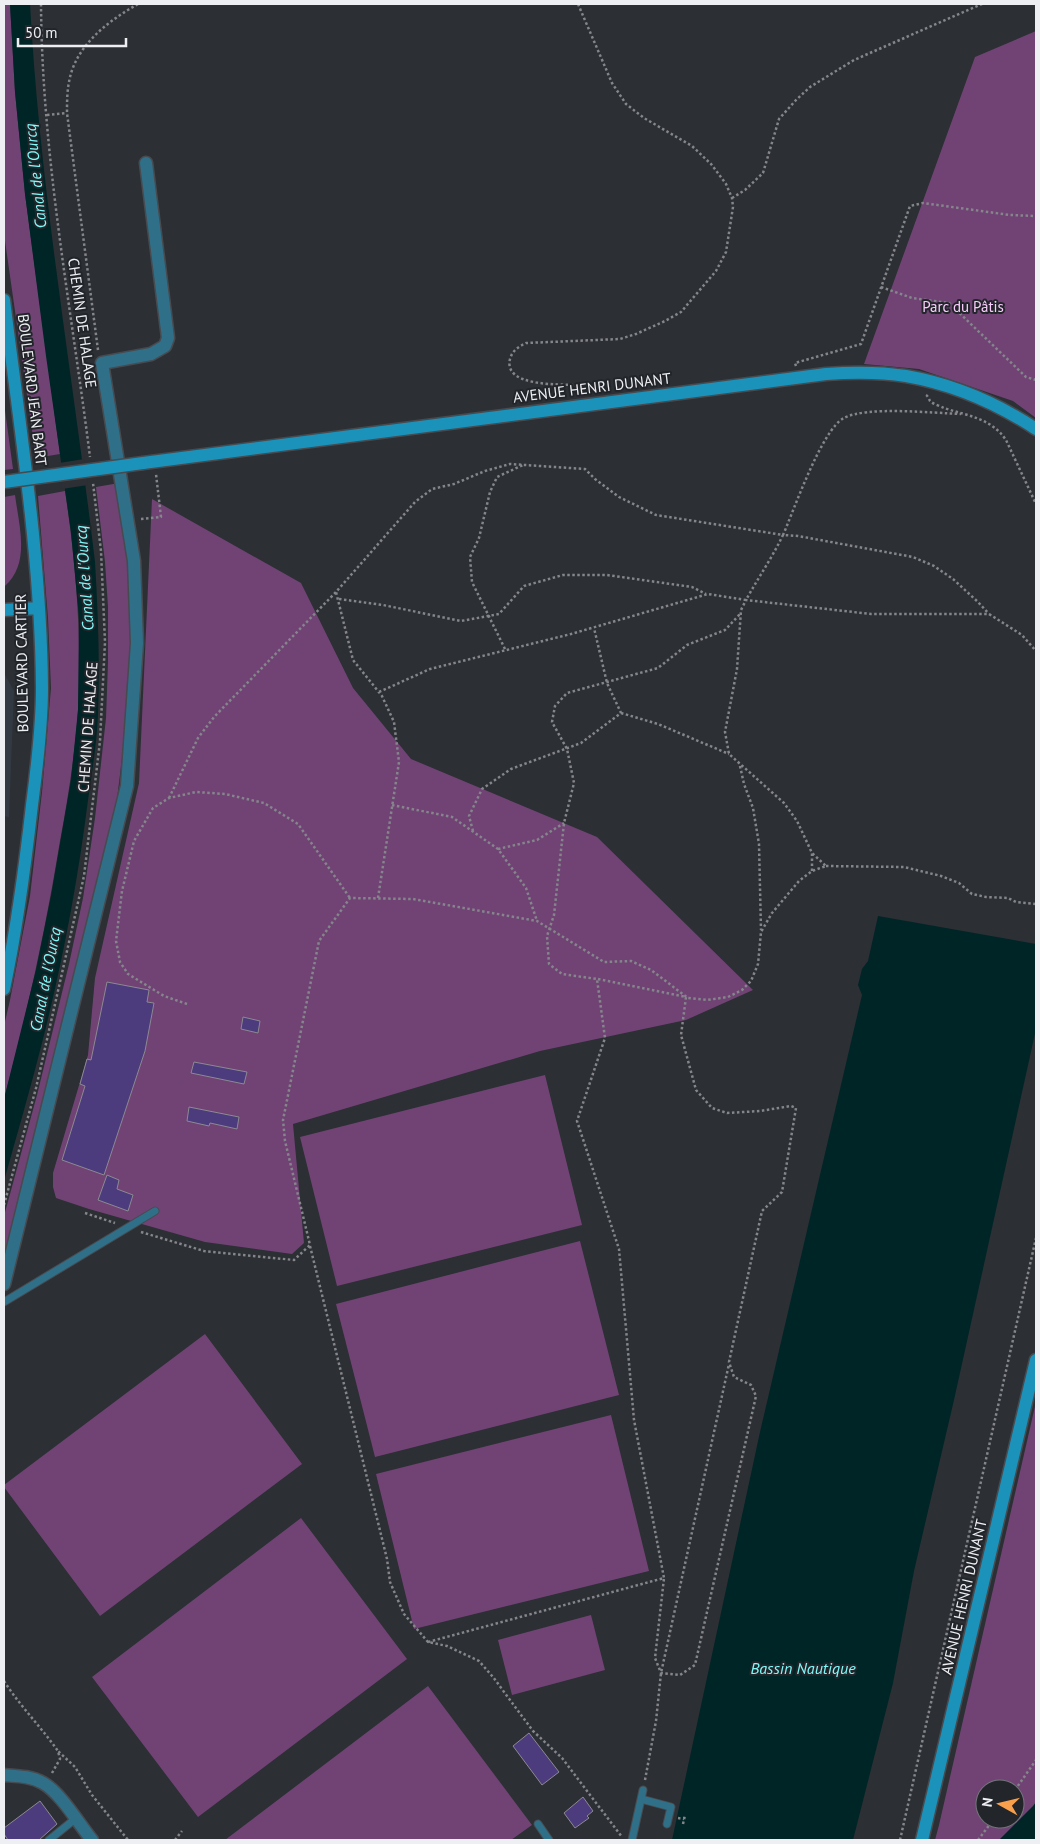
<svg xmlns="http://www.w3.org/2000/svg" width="1040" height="1844" viewBox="0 0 1040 1844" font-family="'PT Sans',sans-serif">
  <rect width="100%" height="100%" fill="#2c2f34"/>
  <!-- built -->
  <path fill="#333943" d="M4 673 14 691 9 817 4 816Z"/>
  <!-- green -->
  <path fill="#704374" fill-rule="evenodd" d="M4 4H10L15 92 25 194 60 454 36 458 4 234Z
    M1036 31V418L1013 401 919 369 864 364 975 57Z
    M4 403 13 469 4 470Z
    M119 483 131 570V685L117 799 43 1112 4 1257V1216L37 1095 69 964 83 898 95 818 106 718 108 662V607L105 562 96 487Z
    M65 491C76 564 82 637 78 710 75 754 68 798 60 841 46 928 27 1014 4 1099V1026L10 1000 30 896 42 792 51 688 48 618 38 496Z
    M15 495C19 526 31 564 4 587V497Z
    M152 499 301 583 353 688 411 759 597 837 753 990 686 1020 540 1051 293 1124 304 1243 292 1254 205 1242 89 1209 56 1198 53 1187V1173L88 1055 95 978 139 783Z
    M545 1075 582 1225 337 1286 300 1137Z
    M580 1241 619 1395 375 1457 336 1304Z
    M205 1334 302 1464 100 1616 4 1487V1485Z
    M1036 1402V1840H935L939 1825ZM985 1789H1015V1819H985Z
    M611 1415 649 1571 414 1629 376 1474Z
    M301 1518 407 1659 198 1817 92 1677Z
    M591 1615 605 1670 512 1695 498 1640Z
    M428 1686 532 1825 511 1840H225Z"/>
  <!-- water -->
  <path fill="#002526" d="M10 4H30C40 191 73 376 95 562 98 612 100 663 98 714 97 742 92 772 88 800 78 880 63 960 43 1039 31 1087 17 1134 4 1181V1099L36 970 51 896 71 780 78 710 79 618 71 532 46 356 25 194 15 92Z
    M878 916 1036 944V1029L954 1400 914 1571 893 1683 853 1840H672L760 1432 862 995 858 985 862 969 868 961Z
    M1036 1802V1840H999L1033 1806Z"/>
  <!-- pier -->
  <path fill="#2c2f34" d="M84 459 88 485 62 489 59 463Z"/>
  <!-- building -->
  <path fill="#4c3c7e" stroke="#8b8a91" d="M107 982 149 990 147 1002 154 1003 145 1051 104 1175 62 1160 85 1086 80 1084 87 1059 91 1060Z
    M243 1017 260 1021 258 1033 241 1029Z
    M194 1062 247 1072 244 1084 191 1073Z
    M189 1107 239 1117 237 1129 210 1123 209 1126 187 1121Z
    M107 1175 119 1180 117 1189 133 1195 128 1211 98 1200Z
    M529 1733 559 1772 542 1785 513 1746Z
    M583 1797 593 1811 587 1816 589 1818 575 1828 564 1813Z
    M40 1801 57 1824 39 1840H8L4 1834V1828Z"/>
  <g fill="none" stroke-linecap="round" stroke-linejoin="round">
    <!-- lane casing -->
    <g stroke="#474a4f" stroke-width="9">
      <path id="lane" d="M4 1302 155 1211
        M641 1799 671 1807 667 1824
        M538 1824 549 1840
        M49 1840 75 1819
        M632 1840 643 1790"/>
    </g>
    <!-- street casing -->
    <g stroke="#474a4f" stroke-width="15">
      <path id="street" d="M4 1284 127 786 137 643 134 561 102 363 151 354 165 346 168 338 146 163
        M4 1775C16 1776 31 1776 43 1783 60 1792 79 1824 92 1840"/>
    </g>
    <!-- secondary casing -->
    <g stroke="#474a4f" stroke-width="15">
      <path id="secondary" d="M4 300C20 429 41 558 42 688 42 727 37 767 32 805 25 867 17 928 4 989
        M143 463 826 374C853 372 880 372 906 376 952 384 998 404 1036 429
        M4 610 39 608
        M922 1840 1036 1360"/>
    </g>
    <!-- path -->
    <path stroke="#84868b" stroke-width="2.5" stroke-dasharray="2.5 2.5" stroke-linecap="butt" d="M41 4C42 156 71 306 90 457
      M578 4 612 83 626 104 644 118 692 146 711 164 726 184 732 198 733 207 726 252 716 271 681 312 665 321 636 334 620 339 526 343C518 347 512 351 510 359 503 387 560 384 575 385L584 393
      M47 115 67 113
      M732 198 745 190 763 173 779 119 796 100 810 87 854 60 982 4
      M881 287 912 298 949 303 1026 377 1036 380
      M98 350 67 113C67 103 67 92 69 82 75 46 108 21 138 4
      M796 366 795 363 861 344 910 206 923 203 1010 215 1036 216
      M926 395C928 396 929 399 930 401 933 404 940 406 944 408 968 416 991 418 1006 440L1036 504
      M141 519 161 517 156 474
      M339 599 383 605 461 621 499 614 524 586 563 575H607L692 587 706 594
      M505 649 472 582 470 557 479 538 490 492 497 477 523 465
      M379 692 430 669 571 634 708 594 746 600C758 578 772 558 783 535L798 536 913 557 934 566 953 579 978 602 989 614
      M621 713 658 724 729 754
      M740 766 744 784 753 808 759 844 761 930
      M169 798 198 738 214 717 336 592
      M392 805 452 817 498 849 526 888 537 921
      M473 831 469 816 482 789 511 769 581 743 621 713 607 683 594 628
      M498 849 537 840 564 823
      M826 866 904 867 941 876 959 883 972 894 986 897 1008 898 1016 902 1036 904
      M812 871V853L797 821 784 803 729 754 725 732 737 669 741 610 746 600 871 614H989L1022 635 1036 651
      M378 898 399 762 394 722 382 696 353 660 336 592 415 502 432 489 454 484 485 471 510 464 585 469 595 479 619 497 656 515 783 535C794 510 822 429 844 418 866 406 933 413 961 414
      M598 979 686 997 681 1035 696 1090 712 1108 727 1113 760 1111 791 1106 796 1108 782 1192 762 1211 729 1362 734 1377 751 1385 756 1396 695 1665 680 1675 661 1673 655 1658 664 1578
      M187 1004 164 996 128 974 120 962 116 941 122 891 134 841 153 808 169 798 196 792 225 794 264 803 298 824 350 898
      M4 1205 36 1088 84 876 100 741 105 642 101 551 93 483
      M85 1213 115 1223
      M141 1232 204 1251 294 1260 310 1245 285 1141 283 1120 319 941 350 898 413 899 537 921 604 962 631 961 651 970 688 998 707 1000 728 997 742 990 751 981 758 964 761 932 772 913 799 881 812 871 826 866 812 853
      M310 1246 387 1559 390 1582 404 1614 428 1642 447 1646 479 1661 493 1677 533 1731 562 1758 622 1837
      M428 1642 664 1578 634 1420 619 1249 577 1121 605 1038 597 979 562 974 549 964 547 936 554 915 564 823 574 783 567 749 552 722 555 706 567 693 658 668 687 645 725 630 741 613
      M4 1681C20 1706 41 1727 58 1751
      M52 1773 60 1759 58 1751 75 1767 92 1795 128 1840
      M645 1780 656 1721 661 1673 729 1364
      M1015 1790 1036 1760
      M678 1818 684 1819
      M683 1824 685 1815
      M175 1840 182 1831
      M900 1840 1036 1238
      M978 1840 994 1819"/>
    <!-- lane -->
    <use href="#lane" stroke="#306f88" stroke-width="7"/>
    <!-- street -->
    <use href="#street" stroke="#306f88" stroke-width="12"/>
    <!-- secondary -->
    <use href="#secondary" stroke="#1a92ba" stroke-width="12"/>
    <!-- secondary-bridge casing -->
    <g stroke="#474a4f" stroke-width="15" stroke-linecap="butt">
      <path id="secondary-bridge" d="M4 482 143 463"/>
    </g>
    <!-- secondary-bridge -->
    <use href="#secondary-bridge" stroke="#1a92ba" stroke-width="12"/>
  </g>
  <g text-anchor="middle" stroke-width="4" stroke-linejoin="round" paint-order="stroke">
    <!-- park labels -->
    <g font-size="15" fill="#fbcdfe" stroke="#22252a">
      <text x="963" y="312">Parc du Pâtis</text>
    </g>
    <!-- street labels -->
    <g font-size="15" fill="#edeff3" stroke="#22252a">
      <text transform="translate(82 323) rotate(82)" y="5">CHEMIN DE HALAGE</text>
      <text transform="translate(592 388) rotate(-7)" y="5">AVENUE HENRI DUNANT</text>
      <text transform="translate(32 390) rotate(83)" y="5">BOULEVARD JEAN BART</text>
      <text transform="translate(22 663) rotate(-91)" y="5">BOULEVARD CARTIER</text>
      <text transform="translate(88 727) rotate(-86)" y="5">CHEMIN DE HALAGE</text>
      <text transform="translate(964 1597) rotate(-77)" y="5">AVENUE HENRI DUNANT</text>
    </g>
    <!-- water labels -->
    <g font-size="16" font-style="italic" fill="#81fafa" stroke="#22252a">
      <text transform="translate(35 176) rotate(-96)" y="6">Canal de l'Ourcq</text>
      <text transform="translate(84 578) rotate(-94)" y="6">Canal de l'Ourcq</text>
      <text transform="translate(45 979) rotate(-79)" y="6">Canal de l'Ourcq</text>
      <text x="803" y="1674">Bassin Nautique</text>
    </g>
  </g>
  <!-- border -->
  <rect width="1040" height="1844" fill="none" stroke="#edeff3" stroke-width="10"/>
  <!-- north arrow -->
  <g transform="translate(1000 1804) rotate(278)"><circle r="24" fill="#22252a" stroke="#73767a"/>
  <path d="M0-4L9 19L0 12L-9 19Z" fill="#f9a04c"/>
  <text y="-8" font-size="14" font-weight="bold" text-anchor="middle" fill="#edeff3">N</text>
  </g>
  <!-- scale -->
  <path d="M18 38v8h108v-8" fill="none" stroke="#edeff3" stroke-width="2.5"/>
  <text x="25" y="38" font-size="15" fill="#edeff3" stroke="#22252a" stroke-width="4" paint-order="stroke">50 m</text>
</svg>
